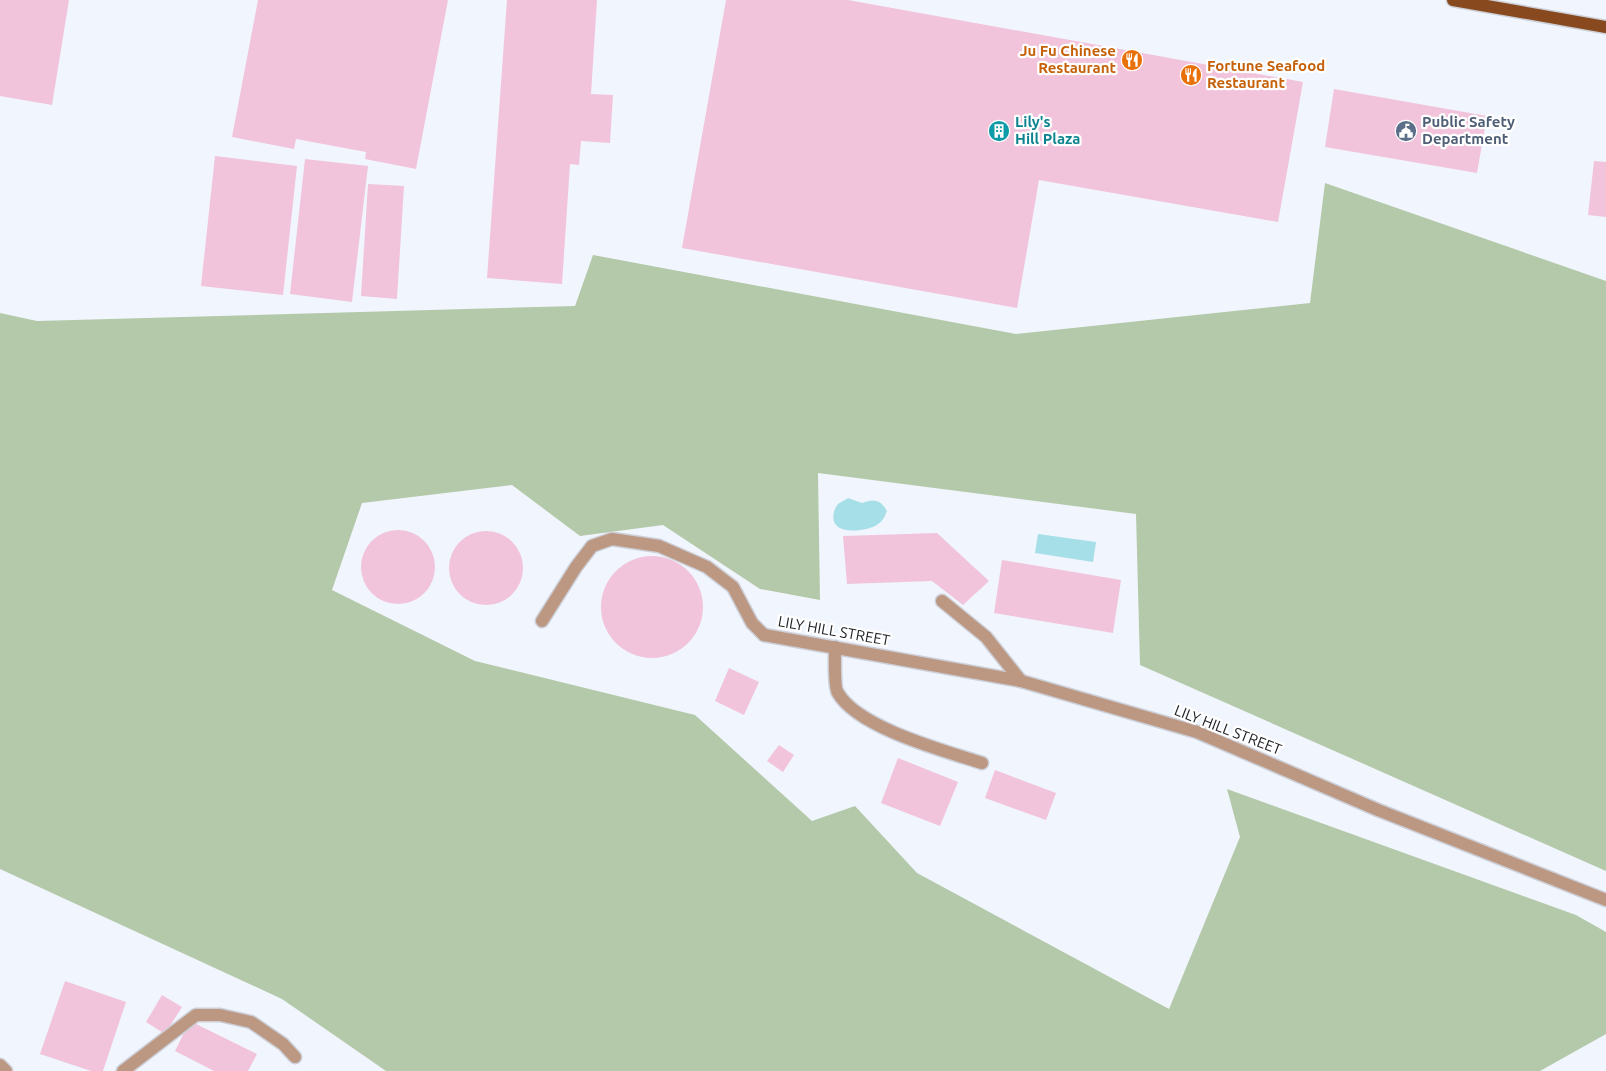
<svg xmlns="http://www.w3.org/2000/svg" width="1606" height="1071" viewBox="0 0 1606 1071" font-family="Ubuntu,sans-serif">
  <rect width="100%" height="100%" fill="#f1f5fe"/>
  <!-- green -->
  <path fill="#b4c9a9" d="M1325 183 1606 281V871L1140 665 1136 514 818 473 820 600 760 589 663 525 580 536 512 485 362 503 332 590 475 661 695 715 812 821 855 806 917 873 1169 1009 1240 837 1227 789 1576 915 1606 932V1034L1540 1071H386L282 999 0 869V313L37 321 575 306 593 255 1016 334 1310 303Z"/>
  <!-- water -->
  <path fill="#a6dfe7" d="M848 498 862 503C874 498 881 500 887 511 885 516 883 521 878 524 870 530 850 533 840 528 831 524 832 511 838 504 841 502 845 500 848 498Z
    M1038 534 1096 542 1093 562 1035 553Z"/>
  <!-- building -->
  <path fill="#f1c4db" d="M0 0H69L52 105 0 96Z
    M258 0H448L416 169 365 159 366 152 296 139 294 149 232 137Z
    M507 0H597L591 94 613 95 610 143 581 141 579 165 570 164 562 284 487 278Z
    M726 0H848L1303 82 1278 222 1039 180 1017 308 682 248Z
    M1334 89 1487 116 1477 173 1325 147Z
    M215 156 297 166 283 295 201 286Z
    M305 159 368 166 352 302 290 294Z
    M1594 161 1606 162V217L1588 215Z
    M368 184 404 186 397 299 361 296Z
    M361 567a37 37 0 1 1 74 0a37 37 0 1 1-74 0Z
    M449 568a37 37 0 1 1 74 0a37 37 0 1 1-74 0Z
    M937 533 989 581 963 605 932 581 847 584 843 536Z
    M601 607a51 51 0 1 1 102 0a51 51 0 1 1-102 0Z
    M1002 560 1121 580 1113 633 994 613Z
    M729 668 759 682 744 715 715 701Z
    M779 745 794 755 783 772 767 761Z
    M898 758 958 782 940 826 881 803Z
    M995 770 1056 793 1046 820 985 798Z
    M65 981 126 1002 103 1071H91L40 1054Z
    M162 995 182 1007 165 1034 146 1022Z
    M190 1021 257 1054 248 1071H214L175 1051Z"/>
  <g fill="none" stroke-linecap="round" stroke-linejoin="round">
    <!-- lane casing -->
    <g stroke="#cccfd7" stroke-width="15">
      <path id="lane" d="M942 601 986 637 1021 681
        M542 621 576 567 592 546 612 539 659 546 707 567 733 587 752 623 764 635
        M835 647C835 656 834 688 838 693 858 728 945 751 982 763"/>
    </g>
    <!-- street casing -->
    <g stroke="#cccfd7" stroke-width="15">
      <path id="street" d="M764 635 1021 681 1197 732 1378 810 1606 900
        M0 1065 6 1071
        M123 1071 196 1015H220L251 1022 283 1044 295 1057"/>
    </g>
    <!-- primary casing -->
    <g stroke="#cccfd7" stroke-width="15">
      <path id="primary" d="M1453 0 1606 27"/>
    </g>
    <!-- lane -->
    <use href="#lane" stroke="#bc9782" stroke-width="12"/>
    <!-- street -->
    <use href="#street" stroke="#bc9782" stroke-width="12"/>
    <!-- primary -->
    <use href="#primary" stroke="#87491d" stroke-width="12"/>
  </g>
  <!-- icons -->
  <defs>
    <g id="restaurant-disc" transform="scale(1.125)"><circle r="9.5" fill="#e8710a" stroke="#fff"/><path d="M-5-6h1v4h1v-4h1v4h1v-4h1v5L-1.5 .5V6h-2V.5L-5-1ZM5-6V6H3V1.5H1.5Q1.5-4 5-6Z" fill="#fff"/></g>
    <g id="building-disc" transform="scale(1.125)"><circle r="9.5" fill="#0f9aa8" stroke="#fff"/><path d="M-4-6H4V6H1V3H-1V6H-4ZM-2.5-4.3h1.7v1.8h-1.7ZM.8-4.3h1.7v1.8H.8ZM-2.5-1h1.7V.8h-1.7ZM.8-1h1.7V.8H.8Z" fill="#fff"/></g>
    <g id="civic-disc" transform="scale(1.125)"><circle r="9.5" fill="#5c6f8a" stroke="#fff"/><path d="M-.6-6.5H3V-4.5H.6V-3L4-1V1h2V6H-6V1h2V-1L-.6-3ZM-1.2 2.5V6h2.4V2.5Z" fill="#fff"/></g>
  </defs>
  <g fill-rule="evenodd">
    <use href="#restaurant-disc" x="1132" y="60"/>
    <use href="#restaurant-disc" x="1191" y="75"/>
    <use href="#building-disc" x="999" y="131"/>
    <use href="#civic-disc" x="1406" y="131"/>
  </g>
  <g text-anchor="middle" stroke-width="4.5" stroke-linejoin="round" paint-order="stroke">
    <!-- food labels -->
    <g font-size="15" font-weight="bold" fill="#c56008" stroke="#fff" text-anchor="end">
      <text x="1116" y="56">Ju Fu Chinese<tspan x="1116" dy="17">Restaurant</tspan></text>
      <text x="1207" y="71" text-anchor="start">Fortune Seafood<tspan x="1207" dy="17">Restaurant</tspan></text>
    </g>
    <!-- culture labels -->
    <g font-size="15" font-weight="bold" fill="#0d838f" stroke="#fff" text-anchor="start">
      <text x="1015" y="127">Lily's<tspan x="1015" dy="17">Hill Plaza</tspan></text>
    </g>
    <!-- service labels -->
    <g font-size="15" font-weight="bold" fill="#4e5e75" stroke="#fff" text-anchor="start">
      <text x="1422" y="127">Public Safety<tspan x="1422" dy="17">Department</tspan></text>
    </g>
    <!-- street labels -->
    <g font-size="15" fill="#212327" stroke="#fff">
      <text transform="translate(834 631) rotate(10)" y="5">LILY HILL STREET</text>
      <text transform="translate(1228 730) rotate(21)" y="5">LILY HILL STREET</text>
    </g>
  </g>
</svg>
